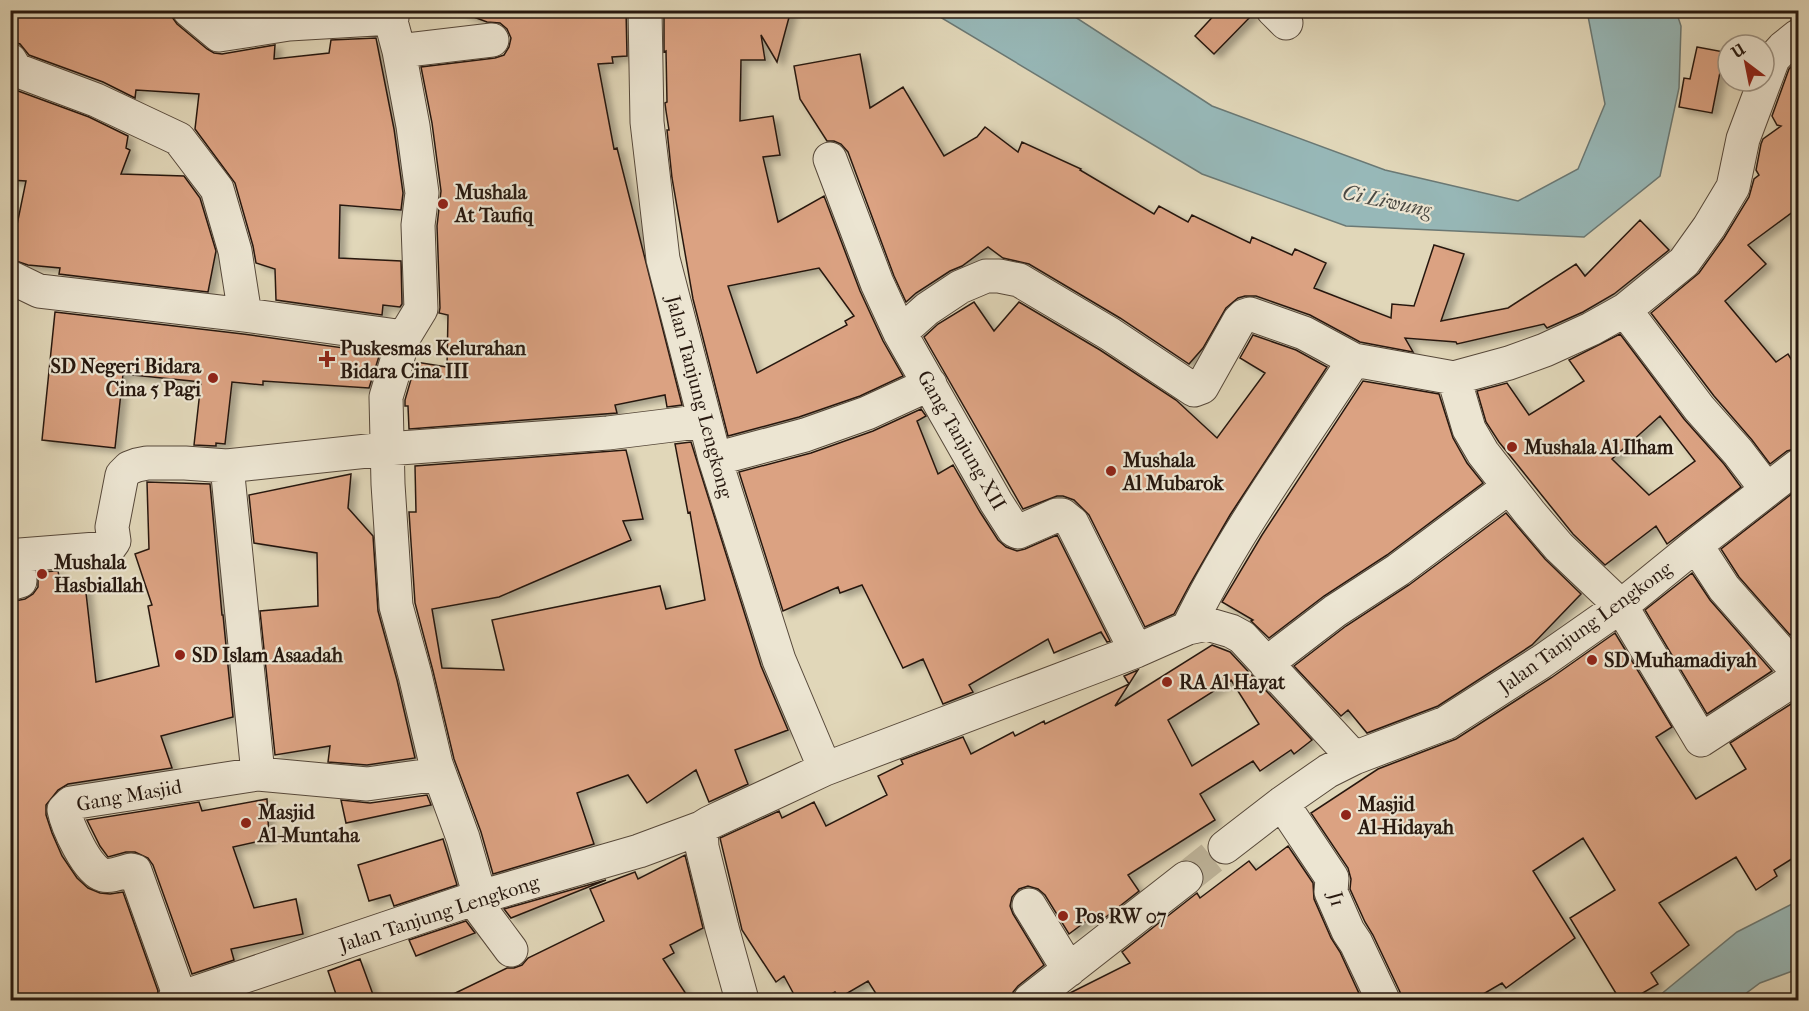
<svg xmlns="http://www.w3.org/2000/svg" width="1809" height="1011" viewBox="0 0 1809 1011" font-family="'IM FELL French Canon',serif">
  <defs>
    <filter id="shadow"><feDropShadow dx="6" dy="4" stdDeviation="3" flood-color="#0004"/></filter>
  </defs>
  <rect width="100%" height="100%" fill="#e1d7b9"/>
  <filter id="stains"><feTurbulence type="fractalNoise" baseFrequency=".00333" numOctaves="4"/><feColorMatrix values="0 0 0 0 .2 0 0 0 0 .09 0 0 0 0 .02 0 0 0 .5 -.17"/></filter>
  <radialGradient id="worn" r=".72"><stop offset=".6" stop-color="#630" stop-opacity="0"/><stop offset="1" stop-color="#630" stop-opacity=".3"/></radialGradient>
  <!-- water -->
  <path fill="#97b8b8" stroke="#6a7874" stroke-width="1.5" d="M930 11H1066L1212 106 1385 170 1518 201 1578 169 1605 104 1587 11H1676L1681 26 1679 88 1660 176 1584 237 1346 226 1202 174Z
    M1798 901V969L1760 983 1737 1000H1654L1737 932Z"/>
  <!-- building -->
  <path fill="#dba282" stroke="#27180f" stroke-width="1.5" fill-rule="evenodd" filter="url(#shadow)" d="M10 10H171L172 17 177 24 207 49 214 53 222 54 275 45 274 59 329 53 331 40 376 38 394 129 403 193 401 210 340 205 339 258 401 261 402 304 400 307 383 305 382 315 276 300 275 269 256 263 253 246 235 183 195 129 199 94 136 90 135 98 103 82 29 55 20 44 10 41Z
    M464 10H626L627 56 612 57 613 63 598 64 614 149 617 148 682 405 667 407 665 395 615 405 617 413 409 429 408 406H405V400L416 362 447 367 448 315 439 313 440 308 437 226 441 191 432 123 421 67 495 58 504 55 509 47 511 38 507 29 500 23 487 22 463 13Z
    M664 10H791L777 62 761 35 765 60H741L740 121 773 116 780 155 763 157 778 222 824 196 860 291 883 341 903 376 860 396 799 417 728 436 693 299 672 178 667 130H669L666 111 665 103 667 102 666 51 664 52ZM819 268 854 316 845 321 847 325 757 373 728 286Z
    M1219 10 1255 12 1214 54 1195 36Z
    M1697 47 1724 52 1712 113 1679 107 1684 78 1690 79Z
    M860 54 870 108 903 87 944 156 977 137 985 127 1018 152 1022 142 1081 169 1080 170 1154 214 1159 206 1188 222 1192 215 1250 243 1252 237 1292 255 1295 249 1326 263 1314 288 1391 318 1392 304 1414 306 1434 245 1464 254 1441 321 1508 308 1576 264 1585 276 1640 220 1669 250 1614 294 1583 312 1547 328 1544 324 1457 344 1456 342 1405 338 1413 352 1360 342 1310 315 1256 296H1245L1238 298 1226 308 1203 348 1189 364 1120 318 1029 264 1003 258 988 247 962 266 950 271 916 293 906 302 894 276 848 152 841 144 834 141H827L800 99 794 66Z
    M1798 60V208L1748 245 1766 264 1725 301 1776 362 1788 354 1798 370V448L1787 451 1770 464 1752 440 1714 396 1651 313 1699 273 1724 238 1749 197 1754 179 1759 175 1756 170 1761 144 1763 139 1781 126 1777 125 1772 116 1789 69Z
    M10 88 89 117 128 136 126 148 130 150 121 174 184 176 200 198 216 251 208 292 59 274 60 268 28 265 10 259 26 181 10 180Z
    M974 302 994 331 1019 302 1100 350 1176 400 1217 438 1265 373 1240 358 1253 335 1296 350 1327 367 1230 515 1190 584 1174 614 1145 627 1089 515 1074 500 1063 496H1057L1023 509 924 337 938 324Z
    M55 312 243 334 380 353 369 388 263 381V385L232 382 225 444 216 443V446L194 445 201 382 123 374 115 448 42 440Z
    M1620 334 1684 419 1724 464 1741 487 1667 544 1656 526 1605 565 1573 534 1499 442 1486 422 1477 391 1507 383 1529 415 1584 381 1569 360ZM1660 416 1695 461 1649 495 1612 459Z
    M1363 381 1439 394 1453 438 1467 463 1483 483 1387 555 1324 596 1269 638 1251 621 1253 620 1222 602 1262 535Z
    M921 409 926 416 917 421 938 474 953 465 980 512 998 540 1006 547 1017 551 1025 549 1057 535 1110 641 1107 642 1101 632 1054 653 1048 639 969 685 973 692 943 704 923 659 903 668 862 585 840 593 838 587 783 611 739 472 811 453 873 431Z
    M691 442 761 666 788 730 735 750 748 784 709 802 696 770 647 803 628 775 577 793 594 844 493 874 481 832 454 759 433 671 415 603 409 512H416L415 466 626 450 643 519 623 521 631 540 499 597 432 609 442 668 504 670 492 620 660 586 666 609 705 600 690 512 688 513 675 444Z
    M351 474 348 508 373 536 378 611 397 680 415 758 367 765 328 762 330 746 275 755 260 611 318 606 317 553 254 543 249 495Z
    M147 482 210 484 222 615H223L233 717 161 736 172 768 68 784 58 790 46 805V815L52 833 62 856 77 878 88 888 100 893 110 894 123 892 158 991 156 1000H10V602L25 599 33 594 38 587V572L58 571 61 587 85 584 96 682 159 666 148 606 152 605 135 554 149 549Z
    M1798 489V629L1790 635 1739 577 1721 549Z
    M1506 513 1545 559 1581 594 1532 645 1438 706 1367 733 1348 710 1341 716 1294 666 1346 626 1409 585Z
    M1692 573 1710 600 1772 671 1707 714 1645 610Z
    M1615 633 1672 727 1656 737 1696 799 1746 769 1730 743 1794 702 1798 709V855L1774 870 1777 876 1756 890 1736 857 1659 903 1689 945 1651 973 1658 984 1631 1000H1620L1570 918 1615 890 1583 838 1533 871 1575 938 1506 988 1502 983 1473 1000H1402L1400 992 1373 935 1365 922 1350 889 1351 879 1348 868 1311 813 1378 769 1456 739 1551 678Z
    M1212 645 1230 652 1312 740 1294 754 1291 750 1260 771 1253 761 1200 794 1215 820 1128 875 1139 891 1102 920 1097 913 1069 934 1045 895 1038 889 1028 886 1019 889 1012 897 1010 906 1013 914 1044 965 1018 986 1013 992 1012 1000H880L868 981 839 998 835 992 820 1000H797L784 976 776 982 742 930 720 838 779 811 782 818 814 802 826 826 887 795 878 776 903 764 901 760 963 737 971 754 1013 732 1015 736 1044 721 1045 724 1129 684 1124 676 1138 670 1115 706ZM1231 680 1259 724 1192 766 1168 720Z
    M427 795 431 805 346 823 341 800 370 803Z
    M267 799 269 839 233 847 254 908 296 899 303 934 231 949 234 960 192 974 153 865 148 858 135 852H126L108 857 100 846 87 820 199 802 202 811Z
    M443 839 457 885 394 906 390 895 369 901 358 865Z
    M1288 846 1313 883 1314 899 1331 938 1340 952 1362 1000H1060L1068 994 1130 963 1122 952 1197 893 1200 898 1249 861 1256 870Z
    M685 855 703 928 670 945 674 953 663 959 690 1000H441L507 968H514L522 965 528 958 604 921 590 889 635 872 638 879Z
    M606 880 511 918 504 909Z
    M466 921 475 933 416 956 409 940Z
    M360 959 375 1000H338L328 971Z"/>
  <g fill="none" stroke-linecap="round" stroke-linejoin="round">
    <!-- minor-tunnel -->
    <path stroke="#bcb197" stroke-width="33" stroke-dasharray="33 16" stroke-linecap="butt" d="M1186 878 1225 847"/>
    <!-- minor casing -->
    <g stroke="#56483a" stroke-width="35">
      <path id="minor" d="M189 10 219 35 289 24 392 18
        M388 10 399 51 413 126 422 193 418 225 421 309 404 337 386 397 388 484 396 606 415 675 436 764 463 838 480 897
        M645 10 647 122 663 259 715 459 779 660 825 769
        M1273 10 1286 23
        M399 51 492 40
        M10 60 16 70 96 100 179 139 217 189 235 251 245 315
        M830 159 877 283 900 333 996 502 1014 530 1018 532 1057 515H1062L1072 523 1136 651
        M10 277 39 291 245 315 404 337
        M1625 310 1699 408 1738 452 1767 490
        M900 333 927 309 960 287 986 276H999L1019 280 1110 334 1194 390 1202 387 1239 321 1244 316 1250 314 1304 333 1354 360 1454 378 1509 363 1545 350 1591 329 1625 310 1684 262 1709 227 1733 187 1743 139 1773 59 1783 48 1798 36
        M1454 378 1469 429 1483 453 1530 513 1559 547 1621 606 1701 740 1798 677
        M715 459 805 435 867 413 930 384
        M227 466 258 774
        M1696 545 1724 588 1798 672
        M10 584 20 581 17 559 18 556 20 555 109 548 114 541 112 527 122 475 129 468 137 465 147 463H185L227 466 386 449 608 433 705 421
        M1188 628C1234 533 1297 448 1354 360
        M1266 664 1335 611 1398 570 1509 487
        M1282 803 1332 878 1331 892 1348 931 1356 943 1383 1000
        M701 828 702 847 722 928 742 1000
        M1225 847 1282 803 1328 771 1354 758 1446 723 1541 662 1621 606 1696 545 1798 466
        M473 899 511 950
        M1029 905 1069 970
        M174 1000 473 899 639 851 701 828 709 823 825 769 1136 651 1188 628 1207 624 1231 631 1242 637 1354 758
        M181 1000 135 871 131 870C123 872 111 877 103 875 87 871 67 825 64 810L71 803 258 774 367 784 439 774
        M1030 1000 1186 878"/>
    </g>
    <!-- minor -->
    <use href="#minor" stroke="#ece5d2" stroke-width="33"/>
  </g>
  <!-- markers -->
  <g fill="#8f2418" stroke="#ece5d2" stroke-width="2">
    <circle cx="443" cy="204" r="6"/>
    <path d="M324 350h6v6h6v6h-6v6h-6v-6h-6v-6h6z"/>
    <circle cx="213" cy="378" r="6"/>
    <circle cx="1512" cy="447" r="6"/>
    <circle cx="1111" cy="471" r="6"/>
    <circle cx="42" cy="574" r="6"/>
    <circle cx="180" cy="655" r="6"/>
    <circle cx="1592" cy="660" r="6"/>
    <circle cx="1167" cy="682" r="6"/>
    <circle cx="1346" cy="815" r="6"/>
    <circle cx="246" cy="823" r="6"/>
    <circle cx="1063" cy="916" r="6"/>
  </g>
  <g text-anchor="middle" stroke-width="4.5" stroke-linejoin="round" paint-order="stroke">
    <!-- poi labels -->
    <g font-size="20" font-weight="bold" fill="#27180f" stroke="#ece5d2" text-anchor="start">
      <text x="455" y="199">Mushala<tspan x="455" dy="23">At Taufiq</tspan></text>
      <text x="340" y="355">Puskesmas Kelurahan<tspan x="340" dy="23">Bidara Cina III</tspan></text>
      <text x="201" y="373" text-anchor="end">SD Negeri Bidara<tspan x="201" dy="23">Cina 5 Pagi</tspan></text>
      <text x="1524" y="454">Mushala Al Ilham</text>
      <text x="1123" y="467">Mushala<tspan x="1123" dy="23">Al Mubarok</tspan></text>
      <text x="54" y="569">Mushala<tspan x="54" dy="23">Hasbiallah</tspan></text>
      <text x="192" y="662">SD Islam Asaadah</text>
      <text x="1604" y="667">SD Muhamadiyah</text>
      <text x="1179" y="689">RA Al Hayat</text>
      <text x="1358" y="811">Masjid<tspan x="1358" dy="23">Al-Hidayah</tspan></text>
      <text x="258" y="819">Masjid<tspan x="258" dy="23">Al-Muntaha</tspan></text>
      <text x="1075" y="923">Pos RW 07</text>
    </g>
    <!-- street labels -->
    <g font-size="20" fill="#27180f" stroke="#ece5d2">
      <text transform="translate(700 397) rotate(75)" y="7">Jalan Tanjung Lengkong</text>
      <text transform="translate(962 440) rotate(60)" y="7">Gang Tanjung XII</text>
      <text transform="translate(1585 627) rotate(-36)" y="7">Jalan Tanjung Lengkong</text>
      <text transform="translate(129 795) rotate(-10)" y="7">Gang Masjid</text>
      <text transform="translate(1337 899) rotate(74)" y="7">J1</text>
      <text transform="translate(439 913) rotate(-18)" y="7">Jalan Tanjung Lengkong</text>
    </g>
    <!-- water labels -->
    <g font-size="21" font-style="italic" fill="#494842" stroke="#ece5d2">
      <text transform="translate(1387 201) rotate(12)" y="7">Ci Liwung</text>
    </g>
  </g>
  <!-- margin -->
  <rect width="1809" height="1011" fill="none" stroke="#e1d7b9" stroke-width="36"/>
  <rect x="12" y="12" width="1785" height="987" fill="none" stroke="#27180f" stroke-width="3"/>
  <rect x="18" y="18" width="1773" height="975" fill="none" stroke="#27180f" stroke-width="1.5"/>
  <!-- north arrow -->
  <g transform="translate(1746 63) rotate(328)"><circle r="28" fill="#ece5d2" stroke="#9d9384" stroke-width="1.5"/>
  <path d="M0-4.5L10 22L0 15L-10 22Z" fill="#8f2418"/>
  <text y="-9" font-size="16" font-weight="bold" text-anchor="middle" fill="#27180f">U</text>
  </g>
  <rect width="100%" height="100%" filter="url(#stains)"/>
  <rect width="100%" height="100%" fill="url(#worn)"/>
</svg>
